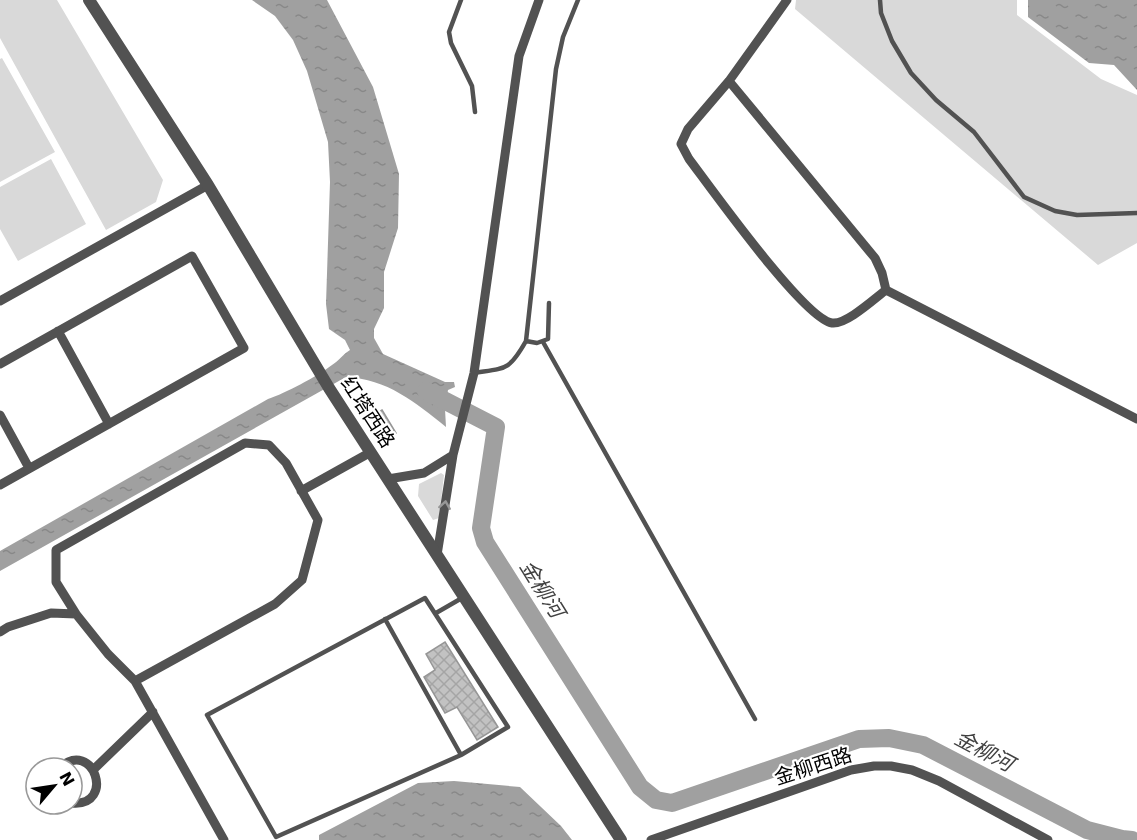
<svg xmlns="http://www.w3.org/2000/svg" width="1137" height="840" viewBox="0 0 1137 840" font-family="'DejaVu Sans','Noto Sans SC',sans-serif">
  <defs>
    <pattern id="water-ripples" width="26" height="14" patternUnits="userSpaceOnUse" patternTransform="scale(1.5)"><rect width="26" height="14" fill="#a0a0a0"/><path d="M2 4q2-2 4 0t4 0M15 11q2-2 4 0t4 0" fill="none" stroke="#888"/></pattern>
    <pattern id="building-cross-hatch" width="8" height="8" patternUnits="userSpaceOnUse" patternTransform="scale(1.5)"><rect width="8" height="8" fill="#c2c2c2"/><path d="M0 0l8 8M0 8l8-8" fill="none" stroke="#a5a5a5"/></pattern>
  </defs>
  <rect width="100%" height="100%" fill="#fff"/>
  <!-- green -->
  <path fill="#d9d9d9" d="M0 0H57L163 180 156 202 106 230 0 38Z
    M796 0H1017V15L1101 79 1137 95V243L1098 265 795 9Z
    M2 58 55 152 0 182V59Z
    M51 159 86 224 18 261 0 229V187Z
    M441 473 444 475 439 518 433 520 418 496 419 484Z"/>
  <!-- water -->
  <path fill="url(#water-ripples)" d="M252 0H327L373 87 399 174 398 228 384 272V308L374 329V338L383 354 445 382H454L455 387 448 390 445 409 446 427C415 402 387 379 346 377L0 571V551L268 399C286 393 316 377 332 365 339 361 343 354 350 350L345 340 329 329 326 304 330 182 328 142 307 71 293 40 275 16Z
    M1028 0H1137V90L1114 65 1089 63 1028 17Z
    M454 781 520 787 561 826 572 840H319V835L418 783Z"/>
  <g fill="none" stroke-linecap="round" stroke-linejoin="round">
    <!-- river -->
    <path stroke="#a0a0a0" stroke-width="18" d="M426 391 496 427 481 528 485 542 640 787 656 800 672 803 859 739 889 738 923 745 1087 830 1122 839 1132 840"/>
  </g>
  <!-- building -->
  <path fill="url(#building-cross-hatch)" stroke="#969696" stroke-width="1.5" d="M382 410 396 433 384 441 370 417Z
    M445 642 498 727 477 740 457 707 445 713 424 677 435 670 426 654Z"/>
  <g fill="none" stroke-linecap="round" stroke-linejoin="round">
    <!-- service -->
    <path stroke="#525252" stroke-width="4.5" d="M461 0 449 32 451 43 472 86 475 112
      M880 0 881 13 892 41 911 73 936 100 974 132 1024 197 1055 211 1077 215 1137 213
      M526 341 537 343 548 339 549 303
      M543 342 755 719
      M474 373C506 368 509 371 526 341L556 69 563 37 578 0
      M425 598 508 727 461 755 276 837 207 715Z
      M436 613 462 598
      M385 619 461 755"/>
    <!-- minor -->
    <path stroke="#525252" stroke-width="9" d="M729 81 875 258 882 273 886 290C874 299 846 325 832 323 804 319 711 188 689 159L681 144 688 129 729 81 787 0
      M886 290 1137 419
      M0 301 208 185
      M58 331 109 424
      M0 364 192 256 244 348 0 485
      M0 415 29 468
      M388 479 424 473 453 455
      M301 491 371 452
      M437 555 453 455 474 373 519 56 539 0
      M76 614 56 582V550L245 443 269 445 286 463 318 520 302 580 275 604 135 681
      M0 632 8 627 51 613 76 614 108 654 135 681 224 840
      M59 768C94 737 116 807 72 803
      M93 770 153 712
      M651 840 851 770 874 766H891L912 770 939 781 1048 840"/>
    <!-- tertiary -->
    <path stroke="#525252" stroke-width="12" d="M89 0 208 185 329 388 621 840"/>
  </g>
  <!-- one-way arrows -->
  <defs><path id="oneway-chevron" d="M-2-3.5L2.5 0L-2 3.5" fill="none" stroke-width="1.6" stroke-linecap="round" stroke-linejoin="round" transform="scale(1.5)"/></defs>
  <use stroke="#979797" href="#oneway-chevron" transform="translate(445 505) rotate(-81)"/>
  <g text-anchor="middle" stroke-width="4.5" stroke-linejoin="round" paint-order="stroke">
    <!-- street labels -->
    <g font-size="20" fill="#000" stroke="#fff">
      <text transform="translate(368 412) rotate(57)" y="7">红塔西路</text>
      <text transform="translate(813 766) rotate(-18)" y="7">金柳西路</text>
    </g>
    <!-- water labels -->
    <g font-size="21" font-style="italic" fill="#414141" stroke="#fff">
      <text transform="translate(542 589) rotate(58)" y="7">金柳河</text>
      <text transform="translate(984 751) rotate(28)" y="7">金柳河</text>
    </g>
  </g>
  <!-- north arrow -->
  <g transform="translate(54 786) rotate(61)"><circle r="28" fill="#ffffff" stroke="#999999" stroke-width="1.5"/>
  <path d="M0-4.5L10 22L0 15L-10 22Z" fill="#000000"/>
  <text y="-9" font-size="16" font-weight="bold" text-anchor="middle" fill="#000000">N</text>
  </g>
</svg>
